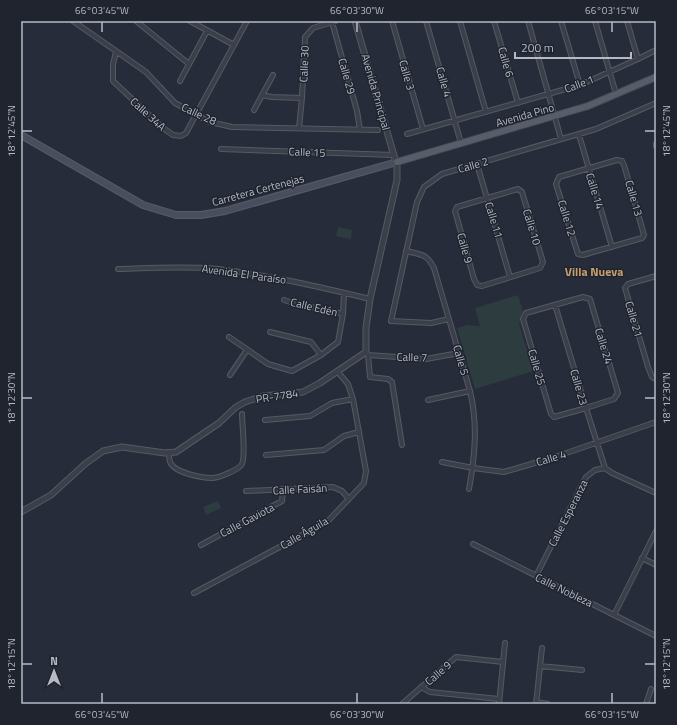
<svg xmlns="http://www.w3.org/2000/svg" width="677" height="725" viewBox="0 0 677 725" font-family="'Titillium Web',sans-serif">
  <rect width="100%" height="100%" fill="#262c3a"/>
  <!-- green -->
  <path fill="#2c3c3f" d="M338 227 352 230 351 239 336 236Z
    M518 295 523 311 519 323 533 371 475 389 457 328 468 325 480 326 475 308Z
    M218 501 221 508 206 515 203 507Z"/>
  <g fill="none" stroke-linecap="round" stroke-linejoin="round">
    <!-- minor casing -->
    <g stroke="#555a65" stroke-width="6">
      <path id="minor" d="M73 21 146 72 175 103 210 122 232 127 378 130
        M136 21 189 64
        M190 21 234 45
        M392 21 423 129
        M426 21 461 143
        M460 21 486 112
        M494 21 518 103
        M528 21 561 139
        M561 21 580 85
        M595 21 616 94
        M627 21 638 59
        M332 22 357 111 360 130
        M116 52 113 64V81L163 128 173 135 181 136 186 133 247 21
        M180 81 207 31
        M262 95 272 97 302 98
        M254 110 273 75
        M299 128 302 98 305 37 313 28 336 21
        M407 134 580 85 638 59 656 50
        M579 135 612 247
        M656 144V146
        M221 149 394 155
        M617 160 622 161 624 165 644 235 642 238 583 255 578 254 556 184 559 177Z
        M477 164 510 277
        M518 189 522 192 543 262 540 268 482 286 477 285 474 279 455 211 457 207Z
        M406 251C421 255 426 253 434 268L470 391C478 424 475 456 469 489
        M118 269C151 268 185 266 218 269 269 275 320 287 370 299
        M656 276 628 284 625 288 648 367 652 377 656 379
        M583 297 590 299 618 393 614 399 586 408 554 417 551 414 523 319 526 313Z
        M284 300 293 303 343 314
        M555 305 586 408 605 468
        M449 319 431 323 391 321 417 202 424 187 442 174 596 129 656 103
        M270 332 311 342 321 355
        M229 337 268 364 292 371 321 355 338 342 343 314 344 293
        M367 353 368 355 426 359 459 353
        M368 355 370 377 388 379 392 382 402 445
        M230 375 247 350
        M428 400 470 391
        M265 420 310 416 332 403 353 399
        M169 452C169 457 169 461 171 464 177 473 202 478 212 478 218 478 239 470 242 464 246 456 242 424 242 414
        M266 455 324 450 344 436 359 432
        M442 462 473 468 504 472 555 457 656 422
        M246 491 333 487 342 491 349 499
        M473 544 656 636
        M201 545 282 501 283 489
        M642 558 656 565
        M536 576 586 477 595 470 605 468 612 473 656 493
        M194 593 328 521 364 483 366 471 353 399 348 384 337 371
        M614 615 656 531
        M540 666 582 670
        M421 687 430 692 499 699
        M536 702 548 704
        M402 704 456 657 503 662
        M499 704 505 643
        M536 704 542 648
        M646 704 651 689"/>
    </g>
    <!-- tertiary casing -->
    <g stroke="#555a65" stroke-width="7">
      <path id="tertiary" d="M21 512 51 495 85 464 103 451 122 447 165 453 176 452 219 423 236 407 245 402 263 396 303 392 320 383 366 352V328L370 299 397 180V166L355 21"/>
    </g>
    <!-- secondary casing -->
    <g stroke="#555a65" stroke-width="8">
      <path id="secondary" d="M21 135 143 205 176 215H201L225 211 397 162"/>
    </g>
    <!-- primary casing -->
    <g stroke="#434853" stroke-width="8">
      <path id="primary" d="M397 162 588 106 656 77"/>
    </g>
    <!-- minor -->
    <use href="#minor" stroke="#3a3f4a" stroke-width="4"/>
    <!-- tertiary -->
    <use href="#tertiary" stroke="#3a3f4a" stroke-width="5"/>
    <!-- secondary -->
    <use href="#secondary" stroke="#484e5d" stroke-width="5.5"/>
    <!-- primary -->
    <use href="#primary" stroke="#585d6a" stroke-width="6"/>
  </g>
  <!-- ticks -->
  <path fill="none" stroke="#b5bac6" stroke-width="1.5" d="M102 22V32M357 22V32M612 22V32M22 131H32M645 131H655M22 398H32M645 398H655M22 664H32M645 664H655M102 693V703M357 693V703M612 693V703"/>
  <g text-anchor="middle" stroke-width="3" stroke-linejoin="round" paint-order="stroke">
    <!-- street labels -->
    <g font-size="11" fill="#b5bac6" stroke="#1f242f">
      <text transform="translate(506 62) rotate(74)" y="4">Calle 6</text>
      <text transform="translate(304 64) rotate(-88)" y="4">Calle 30</text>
      <text transform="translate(407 75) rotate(74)" y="4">Calle 3</text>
      <text transform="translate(347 76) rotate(74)" y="4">Calle 29</text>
      <text transform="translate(444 82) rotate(74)" y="4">Calle 4</text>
      <text transform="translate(579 84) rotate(-20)" y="4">Calle 1</text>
      <text transform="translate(376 92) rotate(74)" y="4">Avenida Principal</text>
      <text transform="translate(148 114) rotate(42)" y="4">Calle 34A</text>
      <text transform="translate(199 114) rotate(25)" y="4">Calle 28</text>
      <text transform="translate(525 115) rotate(-16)" y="4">Avenida Pino</text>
      <text transform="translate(307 152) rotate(2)" y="4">Calle 15</text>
      <text transform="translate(473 165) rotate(-16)" y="4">Calle 2</text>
      <text transform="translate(258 190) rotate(-15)" y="4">Carretera Certenejas</text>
      <text transform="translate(595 191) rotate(73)" y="4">Calle 14</text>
      <text transform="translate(634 198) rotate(74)" y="4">Calle 13</text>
      <text transform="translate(567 218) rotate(73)" y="4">Calle 12</text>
      <text transform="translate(494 220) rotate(73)" y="4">Calle 11</text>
      <text transform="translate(532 227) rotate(73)" y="4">Calle 10</text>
      <text transform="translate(465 248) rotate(74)" y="4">Calle 9</text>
      <text transform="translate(244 274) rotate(8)" y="4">Avenida El Paraíso</text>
      <text transform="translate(314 307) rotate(13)" y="4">Calle Edén</text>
      <text transform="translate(634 319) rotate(74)" y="4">Calle 21</text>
      <text transform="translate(604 346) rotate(73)" y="4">Calle 24</text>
      <text transform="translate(412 357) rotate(1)" y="4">Calle 7</text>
      <text transform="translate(461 360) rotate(74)" y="4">Calle 5</text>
      <text transform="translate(537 367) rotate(74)" y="4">Calle 25</text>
      <text transform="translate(579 387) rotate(74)" y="4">Calle 23</text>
      <text transform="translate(277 396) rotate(-9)" y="4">PR-7784</text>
      <text transform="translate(551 458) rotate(-17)" y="4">Calle 4</text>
      <text transform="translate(300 489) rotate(-3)" y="4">Calle Faisán</text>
      <text transform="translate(568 513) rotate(-63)" y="4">Calle Esperanza</text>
      <text transform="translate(247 520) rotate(-28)" y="4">Calle Gaviota</text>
      <text transform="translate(304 533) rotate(-30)" y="4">Calle Águila</text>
      <text transform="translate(564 590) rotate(26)" y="4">Calle Nobleza</text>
      <text transform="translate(438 673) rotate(-41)" y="4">Calle 9</text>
    </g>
    <!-- neighbourhood labels -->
    <g font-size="12" font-weight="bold" fill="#c79f6f" stroke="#1f242f">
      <text x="594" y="276">Villa Nueva</text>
    </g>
  </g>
  <!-- border -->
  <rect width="677" height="725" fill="none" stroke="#1f242f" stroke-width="44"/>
  <!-- north arrow -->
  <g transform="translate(54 671)" stroke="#1f242f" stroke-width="3" paint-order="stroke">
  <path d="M0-3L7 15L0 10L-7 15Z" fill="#b5bac6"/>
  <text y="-6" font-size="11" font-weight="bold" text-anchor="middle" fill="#b5bac6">N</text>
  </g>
  <!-- scale -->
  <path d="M515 52v6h116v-6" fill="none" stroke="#b5bac6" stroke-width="2"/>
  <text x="521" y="52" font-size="12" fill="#b5bac6" stroke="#1f242f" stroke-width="3" paint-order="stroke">200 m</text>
  <rect x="22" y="22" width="633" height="681" fill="none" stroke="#b5bac6" stroke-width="1.5"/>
  <g font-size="10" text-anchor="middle" fill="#b5bac6">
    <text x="102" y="14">66°03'45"W</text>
    <text x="357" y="14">66°03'30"W</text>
    <text x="612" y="14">66°03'15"W</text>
    <text transform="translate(11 131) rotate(-90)" y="4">18°12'45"N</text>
    <text transform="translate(666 131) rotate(-90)" y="4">18°12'45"N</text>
    <text transform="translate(11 398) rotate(-90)" y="4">18°12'30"N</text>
    <text transform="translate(666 398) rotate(-90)" y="4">18°12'30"N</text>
    <text transform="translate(11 664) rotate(-90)" y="4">18°12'15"N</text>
    <text transform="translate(666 664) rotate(-90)" y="4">18°12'15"N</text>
    <text x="102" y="718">66°03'45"W</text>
    <text x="357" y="718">66°03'30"W</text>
    <text x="612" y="718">66°03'15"W</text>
  </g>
</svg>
